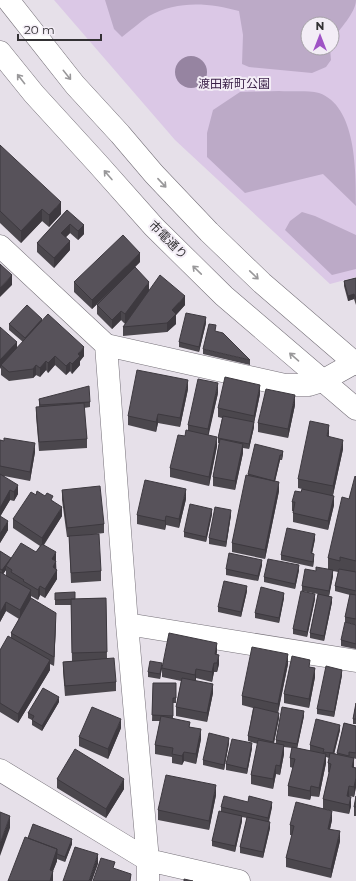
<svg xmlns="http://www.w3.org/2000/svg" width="356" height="881" viewBox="0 0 356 881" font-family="Montserrat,'Noto Sans JP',sans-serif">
  <rect width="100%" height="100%" fill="#e6e0e9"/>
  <!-- green -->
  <path fill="#dbc8e6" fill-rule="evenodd" d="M54 0H356V277L330 284 175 140ZM308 24H332V48H308Z"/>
  <!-- forest -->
  <path fill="#bcaac7" d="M105 0H356C356 13 339 29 332 41V24H308V48H330L331 60 326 67 312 73 249 67 242 64 243 35 239 11C210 3 177 0 149 16 140 22 131 30 122 37L114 29Z
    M279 91C291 92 307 90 319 93 356 106 356 169 356 206L323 174 245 193 207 157V133L213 110 240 92Z
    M302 212 315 216 356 235V269L332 275 285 230 290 221Z"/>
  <!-- water -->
  <path fill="#9684a1" d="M175 72a16 16 0 1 1 32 0a16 16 0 1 1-32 0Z"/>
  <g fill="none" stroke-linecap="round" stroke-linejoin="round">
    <!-- street casing -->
    <g stroke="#767179" stroke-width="23">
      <path id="street" d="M0 246 106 345 127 624 148 860V881
        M106 345 285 385H309L322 381 356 362
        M127 624 356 661
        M0 770 148 860 239 881"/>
    </g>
    <!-- secondary casing -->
    <g stroke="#767179" stroke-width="23">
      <path id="secondary" d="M8 0 75 85 120 134 154 174 209 232 262 283 356 364
        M0 52 34 94 98 164 154 227 224 296 356 409"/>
    </g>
    <!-- street -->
    <use href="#street" stroke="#fff" stroke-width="22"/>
    <!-- secondary -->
    <use href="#secondary" stroke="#fff" stroke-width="22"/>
  </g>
  <!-- wall -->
  <path fill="#4b474d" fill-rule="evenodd" d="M0 145 61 214 49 227 42 221 21 243 0 223Z
    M67 210 84 234 78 240 70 233 66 237 70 250 54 268 37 252V243Z
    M140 262 135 267 149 290 185 305 176 315V324L167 332 123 336V327L138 306 125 324 121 320 112 329 97 314V305L119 283 92 309 74 292V282Z
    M356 278V305L354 299 348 301 344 286V281Z
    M42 321 84 356 80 361V365L72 374 70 371 66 375 55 365 48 373 46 370 40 377 36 375 33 378 9 381 1 375V367L0 369V327L17 349 23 342 9 330V324Z
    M206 323 199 352 179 347V342Z
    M203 349 250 360V365L203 354Z
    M188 389 180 427 158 423 156 432 128 425V416Z
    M218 393 208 435 217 446 209 486 170 477V468L188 431V425Z
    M260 394 254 423V427L249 449 243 448V453L235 490 213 486V477L219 443H218V438L222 418 218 417V408Z
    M39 399 90 402V407L84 408 87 439V448L39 451 36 416V407H39Z
    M295 405 288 438 258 432V423Z
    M329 434V437L343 449 333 495 334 505 328 530 293 522V511H292V502L301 492 302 489 298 488V479Z
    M0 440 35 452 30 481 4 476 18 494 14 501 10 500 0 516 8 530 0 543Z
    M283 451V456L282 460H280L275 481 279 491 265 559 232 552V543L248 474Z
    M356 477V625L345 622V617L350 595 335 591V586L338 572 333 571V576L329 596 332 602 324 641 310 638V633L318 594 302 591V586L328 569V558L349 499Z
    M62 490 104 524V533L81 536 101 571V581L71 583 69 537H67L62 500Z
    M36 495 53 501 62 516 44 545 56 561 57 579 45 598 40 595 38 600 31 596V599L56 622 54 666 50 664V670L18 723 0 712V650L11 638V633L19 619 6 611 0 622V551L11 559 36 552 40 546 13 528V519ZM6 570V576L3 574Z
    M186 499 179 528 166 525 165 530 137 524V515Z
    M212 514 206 542 184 537V532Z
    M231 515 226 547 209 544V538Z
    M315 539 312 554 314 559 313 567 281 560V555Z
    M262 565 258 581 226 575V569Z
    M299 570 295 589 264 582V577Z
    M247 591 241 617 218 612V607Z
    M55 593 75 599 106 598 107 658 116 682V691L65 696 63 671V662L72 661 71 605H55Z
    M284 598 279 623 255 618V613Z
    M315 599 307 637 293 634V629Z
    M356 625V649L341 646V640Z
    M217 652 216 654 219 664 217 672H214L212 682 196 678V681L213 693 207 722 176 716V707L181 681 162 677V668Z
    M288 664 278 712 279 718 274 743H276V740L304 716 297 748 310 751V745L340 730 334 753 337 754 344 723 356 726V759L354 758V767L356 768V787L354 797 349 796 351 806 349 814 323 809V799L329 773 328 772V763L329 758 326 757V763L319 797 311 796 310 800 288 796V786L293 768 290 767V758L292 748 284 747V754L280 775 276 774 273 789 251 784V775L258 744 248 741V736L253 708 242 705V696Z
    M310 667 315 677 309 708 284 703V694Z
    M162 668 160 679 148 677V672Z
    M342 675 334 717 317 714V709Z
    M153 683H176V703H173V718L190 727 201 739 196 764 184 761 182 765 172 763V757L155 754V745L160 721H152Z
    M59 702 42 731 32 725V720L28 718V713Z
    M356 703V724H353V719Z
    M121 728 108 759 79 746V737Z
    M229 743 224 770 203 765V760Z
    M252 748 247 774 226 770V764Z
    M57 779 124 789 106 818 57 788Z
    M216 795 209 830 158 820V810Z
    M356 796V816H354V807Z
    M221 807H272L269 822 270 828 263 858 240 853V847L247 818 242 817V821L235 852 212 846V841L221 811Z
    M332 820 330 829 340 841 331 878 286 867V858L292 835H290V825Z
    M28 838 72 844 65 862 57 859V861L53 871V881Z"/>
  <!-- shaded-wall -->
  <path fill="#3d393f" d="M61 202V214L49 227V215Z
    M42 209V221L21 243V231Z
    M70 224V233L61 242V233Z
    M84 225V234L78 240V231Z
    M70 241V250L54 268V258Z
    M140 253V262L92 309V300Z
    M12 275V285L0 297V288Z
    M149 282V291L125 324V314Z
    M354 294V299L348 301V296Z
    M185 296V305L176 315V324L167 332V323L172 310Z
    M121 311V320L112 329V320Z
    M206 317V323L199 352V347Z
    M42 319V325L25 344V338Z
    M17 342V351L1 365V367L0 369V360Z
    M84 347V356L80 361V365L72 374V364L78 354Z
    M55 356V365L48 373V363Z
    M46 361V370L40 377V368Z
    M70 362V371L66 375V366Z
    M36 365V375L33 378V369Z
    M188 380V389L180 427V418Z
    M218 383V393L208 438V429Z
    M260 385V394L254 423V427L249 449V444L254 424V416Z
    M295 395V405L288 438V429Z
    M158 414V423L156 432V422Z
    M329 425V434L327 445V436Z
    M217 437V446L209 486V477Z
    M343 440V449L333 495V486Z
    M35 443V452L30 481V472Z
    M243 444V453L235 490V481Z
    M280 455V460L274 486V481Z
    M279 482V491L265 559V550Z
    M18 485V494L14 501V492Z
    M186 489V499L179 528V519Z
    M10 490V500L0 517V508Z
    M334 496V505L328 530V521Z
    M62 507V516L42 547V538Z
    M212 509V514L206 542V537Z
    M231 510V515L226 547V542Z
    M166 516V525L165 530V521Z
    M8 521V530L0 543V534Z
    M315 534V539L311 558V553Z
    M56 552V562L52 559Z
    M314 554V559L313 567V562Z
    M11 558V563L6 566V570L2 576V570Z
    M262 560V565L258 581V576Z
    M56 561V570L53 567Z
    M299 565V570L295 589V584Z
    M57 570V579L45 598V589Z
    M333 570V576L329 596V591Z
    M40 586V595L38 600V590Z
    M247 586V591L241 617V612Z
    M31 590V599L20 619V610Z
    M284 593V598L279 623V618Z
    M315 594V599L307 637V632Z
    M332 597V602L324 641V636Z
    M6 602V611L0 622V613Z
    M56 613V622L54 666V657Z
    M217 643V652L215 663V654Z
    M288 654V664L278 713V704Z
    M219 655V664L217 672V663Z
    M50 660V670L18 723V714Z
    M162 663V668L160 679V674Z
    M214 663V672L212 682V672Z
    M315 668V677L309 708V699Z
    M196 669V678L195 684V675Z
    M342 670V675L334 717V712Z
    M213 684V693L207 722V713Z
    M59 697V702L42 731V726Z
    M304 711V716L297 749V744Z
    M279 713V718L273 747V742Z
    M121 719V728L108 759V749Z
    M340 725V730L333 759V754Z
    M201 729V739L196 764V754Z
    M229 738V743L224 770V765Z
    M252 743V748L247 774V769Z
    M284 745V754L280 775V766Z
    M184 752V761L182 765V756Z
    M326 754V763L319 797V788Z
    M354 758V767L352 776V767Z
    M276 765V774L273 789V779Z
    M356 778V787L354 797V787Z
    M124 779V789L106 818V809Z
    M216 785V795L209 830V821Z
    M311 786V796L310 800V791Z
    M349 786V796L347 805V796Z
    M351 797V806L349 814V805Z
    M272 802V807L268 823V818Z
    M332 811V820L328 838V829Z
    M10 816V828L0 856V844Z
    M242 816V821L235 852V846Z
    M270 822V828L263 858V852Z
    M340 831V841L331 878V869Z
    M72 839V844L65 862V857Z
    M57 849V861L53 871V881H50V870Z
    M98 854V864L92 881H89Z"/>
  <!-- building -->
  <path fill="#57525a" stroke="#3d393f" d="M0 145 61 202 49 215 42 209 21 231 0 211Z
    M67 210 84 225 78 231 70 224 61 233 70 241 54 258 37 243Z
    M123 235 140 253 92 300 74 282Z
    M0 264 12 275 0 288Z
    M135 267 149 282 125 314 121 311 112 320 97 305Z
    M160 275 185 296 172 310 176 314 167 323 123 327Z
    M356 278V299L354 294 348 296 344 281Z
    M27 305 42 319 25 338 9 324Z
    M186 313 206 317 199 347 179 342Z
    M48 314 84 347 78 354 80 356 72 364 70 362 66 366 55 356 48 363 46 361 40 368 36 365 33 369 9 372 1 365Z
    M209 324 216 325 215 331 223 333 250 360 203 349Z
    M0 327 17 342 0 360Z
    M137 370 188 380 180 418 158 414 156 422 128 416Z
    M225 377 260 385 254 416 218 408Z
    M198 379 218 383 208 429 188 425Z
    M89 386 90 402 40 405 39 399Z
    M266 389 295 395 288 429 258 423Z
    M84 403 87 439 39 442 36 407Z
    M223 416 254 422 249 444 218 438Z
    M310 421 329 425 327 436 343 440 333 486 298 479Z
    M186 430 217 437 209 477 170 468 178 435 185 436Z
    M4 438 35 443 30 472 0 466V440L4 441Z
    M220 439 243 444 235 481 213 477Z
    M255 444 283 451 282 455H280L274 481 248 474Z
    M0 474 18 485 14 492 10 490 0 508Z
    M246 475 279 482 265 550 232 543Z
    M355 476 356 477V561L340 557V561L328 558 342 497 349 499Z
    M145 480 186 489 179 519 166 516 165 521 137 515Z
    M100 486 104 524 67 528 62 490Z
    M302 489 334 496 328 521 293 513 295 502H292L295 491 301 492Z
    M37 491 45 496 47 493 53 496 51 500 62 507 42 538 13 519 31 492 36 495Z
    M190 504 212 509 206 537 184 532Z
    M215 507 231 510 226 542 209 538Z
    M0 516 8 521 0 534Z
    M287 528 315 534 311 553 314 554 313 562 281 555Z
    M99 534 101 571 71 573 69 536Z
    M21 543 36 552 42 544 56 552 52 559 56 561 53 567 57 570 45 589 40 586 38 590 23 581 24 580 11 572 12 570 6 566Z
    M0 551 11 558 2 570 0 569Z
    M229 553 262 560 258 576 226 569Z
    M268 559 299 565 295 584 264 577Z
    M316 567 333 570 329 591 302 586 305 569 316 571Z
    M339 569 356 572V591L335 586Z
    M0 572 31 590 20 610 6 602 0 613Z
    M224 581 247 586 241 612 218 607Z
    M261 587 284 593 279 618 255 613Z
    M301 591 315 594 307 632 293 629Z
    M75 592V599L55 600V593Z
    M318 594 332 597 324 636 310 633Z
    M350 594 356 595V619L345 617Z
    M31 598 56 613 54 657 11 633Z
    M106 598 107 652 72 653 71 599Z
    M345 622 356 625V644L341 640Z
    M169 633 217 643 215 654 219 655 217 663H214L212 672 196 669 195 675 162 668Z
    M8 636 50 660 18 714 0 703V650Z
    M252 647 288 654 278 704 242 696Z
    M292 656 310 660 309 667 315 668 309 699 284 694Z
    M114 658 116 682 65 686 63 662Z
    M150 661 162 663 160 674 148 672Z
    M326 666 342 670 334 712 317 709Z
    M182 678 213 684 207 713 176 707Z
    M153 683H176V698H173V716L152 715Z
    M43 688 59 697 42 726 32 720 34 716 28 713Z
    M356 703V719H353Z
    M92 707 121 719 108 749 79 737Z
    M254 707 279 713 273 742 248 736Z
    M282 707 304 711 297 744 276 740Z
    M161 716 190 722 189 727 201 729 196 754 184 752 182 756 172 754 173 748 155 745Z
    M316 719 340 725 333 753 323 752 324 749 310 745Z
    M344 723 356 726V753L349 752V756L337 753Z
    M209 733 229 738 224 765 203 760Z
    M232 739 252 743 247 769 226 764Z
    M258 740 284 745 280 766 276 765 273 779 251 775Z
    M292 747 326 754 319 788 311 786 310 791 288 786 295 759 290 758Z
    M75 749 124 779 106 809 57 779Z
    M330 753 354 758 352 767 356 768V778L354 787 349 786 347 796 351 797 349 805 323 799 331 764 328 763Z
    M166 775 216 785 209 821 158 810Z
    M224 796 248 802 249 796 272 802 268 818 221 807Z
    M356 796V807H354Z
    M296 802 332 811 328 829 340 831 331 869 286 858 294 826 290 825Z
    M219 811 242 816 235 846 212 841Z
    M0 812 10 816 0 844Z
    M247 817 270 822 263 852 240 847Z
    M33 824 72 839 65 857 57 854V849L28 838Z
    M25 837 57 849 50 870 53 871 50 881H8Z
    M75 847 98 854 89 881H63Z
    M101 858 115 862 113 868 131 874 130 881H93Z
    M184 879 193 881H184Z"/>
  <!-- one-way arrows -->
  <defs><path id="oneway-shaft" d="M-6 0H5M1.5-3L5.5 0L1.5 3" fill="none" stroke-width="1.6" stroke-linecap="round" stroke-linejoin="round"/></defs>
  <g stroke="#99989a">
    <use href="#oneway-shaft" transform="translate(67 75) rotate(51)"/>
    <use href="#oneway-shaft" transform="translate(21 79) rotate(-128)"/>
    <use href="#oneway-shaft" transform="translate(108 175) rotate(-131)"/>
    <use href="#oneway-shaft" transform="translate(162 183) rotate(47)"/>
    <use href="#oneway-shaft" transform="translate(197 270) rotate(-136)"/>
    <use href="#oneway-shaft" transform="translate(254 275) rotate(44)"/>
    <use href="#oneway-shaft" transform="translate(294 357) rotate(-139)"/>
  </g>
  <g text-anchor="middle" stroke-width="4" stroke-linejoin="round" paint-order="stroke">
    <!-- park labels -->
    <g font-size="12" fill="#381e46" stroke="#f3edf6">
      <text x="234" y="88">渡田新町公園</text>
    </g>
    <!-- street labels -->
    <g font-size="12" fill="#333134" stroke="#f3edf6">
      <text transform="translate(168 240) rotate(45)" y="4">市電通り</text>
    </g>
  </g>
  <!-- north arrow -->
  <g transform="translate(320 36)"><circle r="19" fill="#f3edf6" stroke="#a6a2a8"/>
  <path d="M0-3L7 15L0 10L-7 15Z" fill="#9f53c5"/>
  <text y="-6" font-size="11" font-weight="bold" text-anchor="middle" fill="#333134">N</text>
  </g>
  <!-- scale -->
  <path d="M18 34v6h83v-6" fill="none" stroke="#333134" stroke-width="2"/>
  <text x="24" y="34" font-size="12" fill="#333134" stroke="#f3edf6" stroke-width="3" paint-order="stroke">20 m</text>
</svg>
